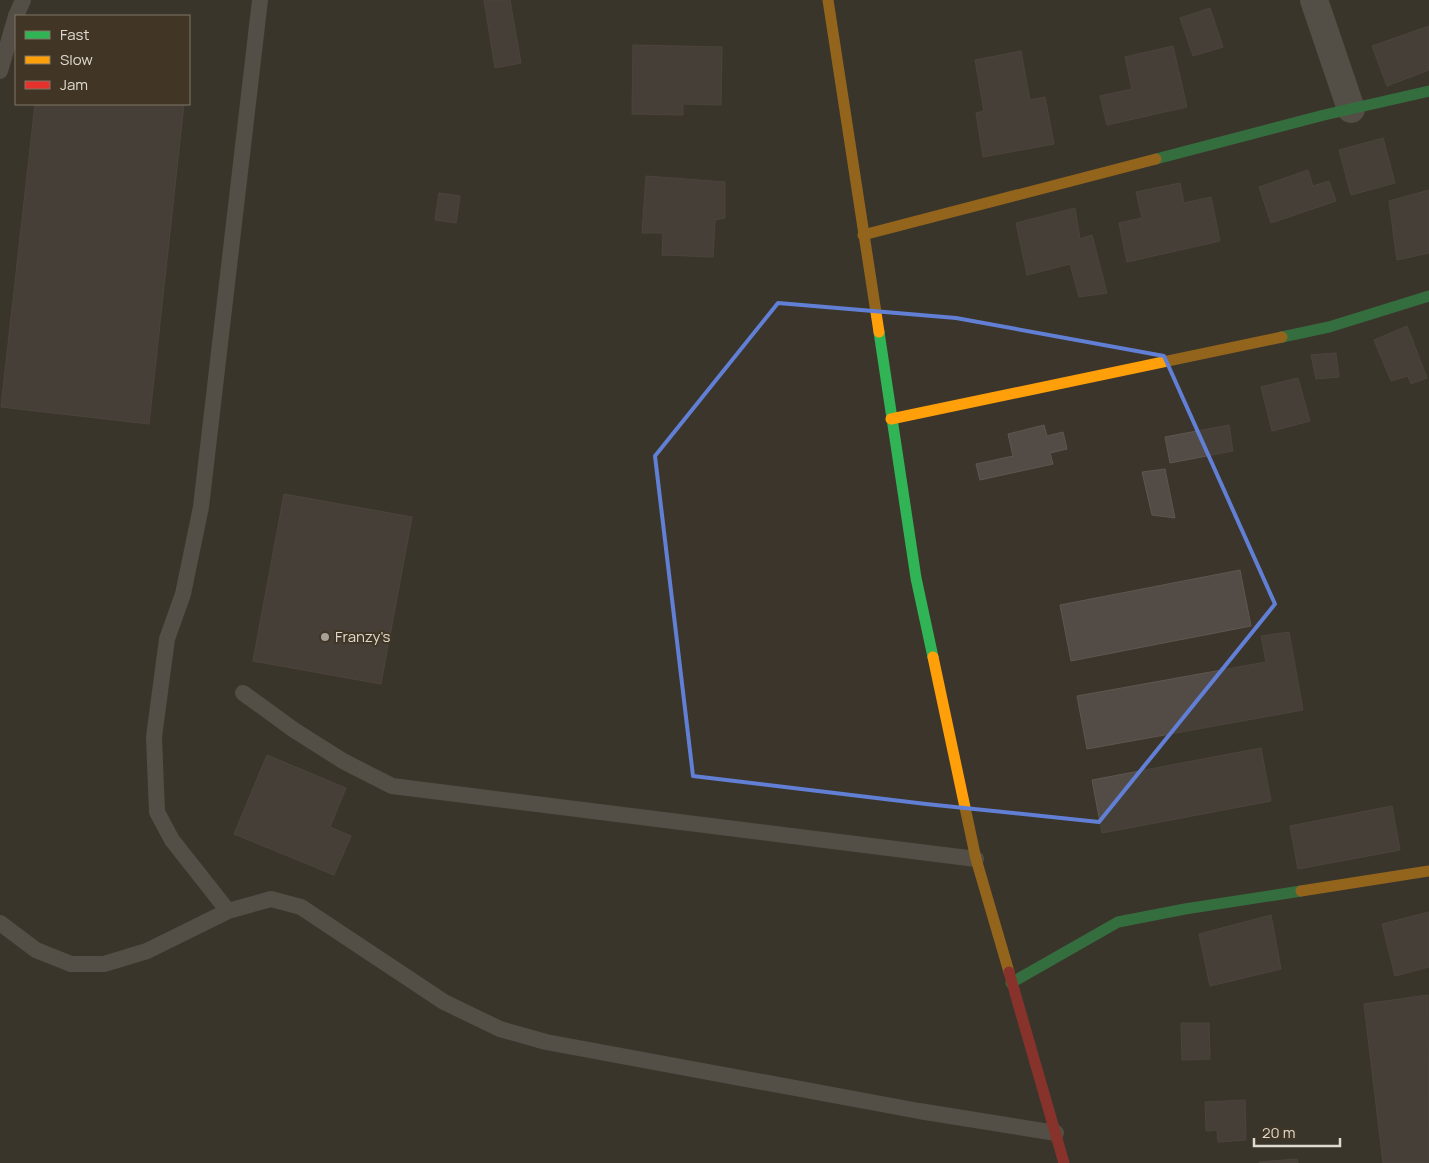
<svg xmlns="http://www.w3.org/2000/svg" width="1429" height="1163" viewBox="0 0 1429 1163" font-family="Manrope,sans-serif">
  <rect width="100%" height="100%" fill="#3b352b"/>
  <!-- building -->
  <path fill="#534c46" stroke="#5e5751" d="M484 0H510L521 63 495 68Z
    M1210 8 1223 47 1193 56 1180 18Z
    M1429 26V70L1387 86 1372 46Z
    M633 45 722 47 721 105 683 104V115L632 114Z
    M1173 46 1187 107 1107 125 1100 96 1132 89 1125 57Z
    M1021 51 1030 100 1045 97 1054 144 983 157 976 113 984 111 975 60Z
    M35 104H184L149 424 1 407Z
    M1383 138 1395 183 1351 195 1339 150Z
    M1308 170 1313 186 1329 181 1336 201 1271 223 1259 187Z
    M646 176 725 182V218L715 220 713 257 662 255 663 233H642Z
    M1180 183 1184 203 1211 197 1220 241 1127 262 1119 223 1142 218 1136 192Z
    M1429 190V253L1397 260 1389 201Z
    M439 193 460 196 456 223 435 220Z
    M1075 208 1080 239 1092 235 1107 293 1079 297 1070 264 1027 275 1016 223Z
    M1407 326 1427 378 1411 384 1408 376 1391 381 1374 340Z
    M1336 353 1339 377 1316 379 1311 355Z
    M1298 378 1310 421 1272 431 1261 387Z
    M1044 425 1047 436 1063 432 1067 449 1050 453 1053 464 980 480 976 464 1013 456 1008 434Z
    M1229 425 1233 451 1170 463 1165 437Z
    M1165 469 1175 518 1152 515 1142 472Z
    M284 494 412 517 381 684 253 661Z
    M1240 570 1251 626 1071 661 1060 605Z
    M1289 632 1303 710 1087 749 1077 696 1266 662 1261 636Z
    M1261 748 1271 801 1102 833 1092 780Z
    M267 755 346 788 330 827 351 836 334 875 234 834Z
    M1392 806 1400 850 1298 869 1290 826Z
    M1429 912V967L1395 976 1382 924Z
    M1271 915 1281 969 1210 986 1199 934Z
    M1428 995 1429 1163H1383L1364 1004Z
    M1181 1023H1209L1210 1059 1182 1060Z
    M1245 1100 1246 1140 1218 1142 1217 1130 1206 1131 1205 1102Z
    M1297 1159 1298 1163H1259V1162Z"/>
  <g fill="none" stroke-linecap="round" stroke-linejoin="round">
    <!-- lane -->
    <path stroke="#726e66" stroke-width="16" d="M16 16 23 0
      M0 71 16 16
      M243 693 294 730 343 761 392 786 976 859
      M228 911 172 840 157 812 154 737 167 639 183 594 201 507 260 0
      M0 923 36 950 71 964H104L147 951 228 911 271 899 301 907 444 1002 500 1029 546 1042 919 1111 1056 1133"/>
    <!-- street -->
    <path stroke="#726e66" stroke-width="28" d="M1314 0 1351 109"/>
    <!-- fast -->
    <path stroke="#30b455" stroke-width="11" d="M1156 159 1324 115 1429 91
      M879 332 916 578 933 657
      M1282 337 1329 327 1429 296
      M1011 983 1118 922 1185 909 1301 891"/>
    <!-- slow -->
    <path stroke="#ff9f0a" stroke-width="11" d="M828 0 879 332
      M863 235 1156 159
      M891 419 1282 337
      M933 657 976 859 1009 972
      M1301 891 1429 871"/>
    <!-- jam -->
    <path stroke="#e5322d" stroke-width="11" d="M1009 972 1064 1163"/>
  </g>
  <!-- marked area -->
  <path d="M0 0H1429V1163H0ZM778 303 956 318 1164 356 1275 604 1099 822 926 804 693 776 655 456Z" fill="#3b352b" fill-opacity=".55" fill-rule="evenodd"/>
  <path fill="none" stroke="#617fd5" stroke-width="4" stroke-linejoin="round" d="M778 303 956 318 1164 356 1275 604 1099 822 926 804 693 776 655 456Z"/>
  <!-- markers -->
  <circle fill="#a6a096" stroke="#413625" stroke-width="2" cx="325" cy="637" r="5"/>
  <g text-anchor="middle" stroke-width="4" stroke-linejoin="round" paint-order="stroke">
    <!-- poi labels -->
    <g font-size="15" fill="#e0d9cf" stroke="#413625" text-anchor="start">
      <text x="335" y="642">Franzy's</text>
    </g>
  </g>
  <!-- legend -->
  <rect x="15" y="15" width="175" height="90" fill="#413625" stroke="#817769"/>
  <rect x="25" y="31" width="25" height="8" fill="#30b455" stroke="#817769"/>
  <text x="60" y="40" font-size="15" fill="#e0d9cf">Fast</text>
  <rect x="25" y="56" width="25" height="8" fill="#ff9f0a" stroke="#817769"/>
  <text x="60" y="65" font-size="15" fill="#e0d9cf">Slow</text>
  <rect x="25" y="81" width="25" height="8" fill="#e5322d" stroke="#817769"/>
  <text x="60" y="90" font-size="15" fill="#e0d9cf">Jam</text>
  <!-- scale -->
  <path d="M1254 1138v8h86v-8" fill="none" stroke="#e0d9cf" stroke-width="2.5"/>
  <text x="1262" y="1138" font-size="15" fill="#e0d9cf" stroke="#413625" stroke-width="4" paint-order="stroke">20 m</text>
</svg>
